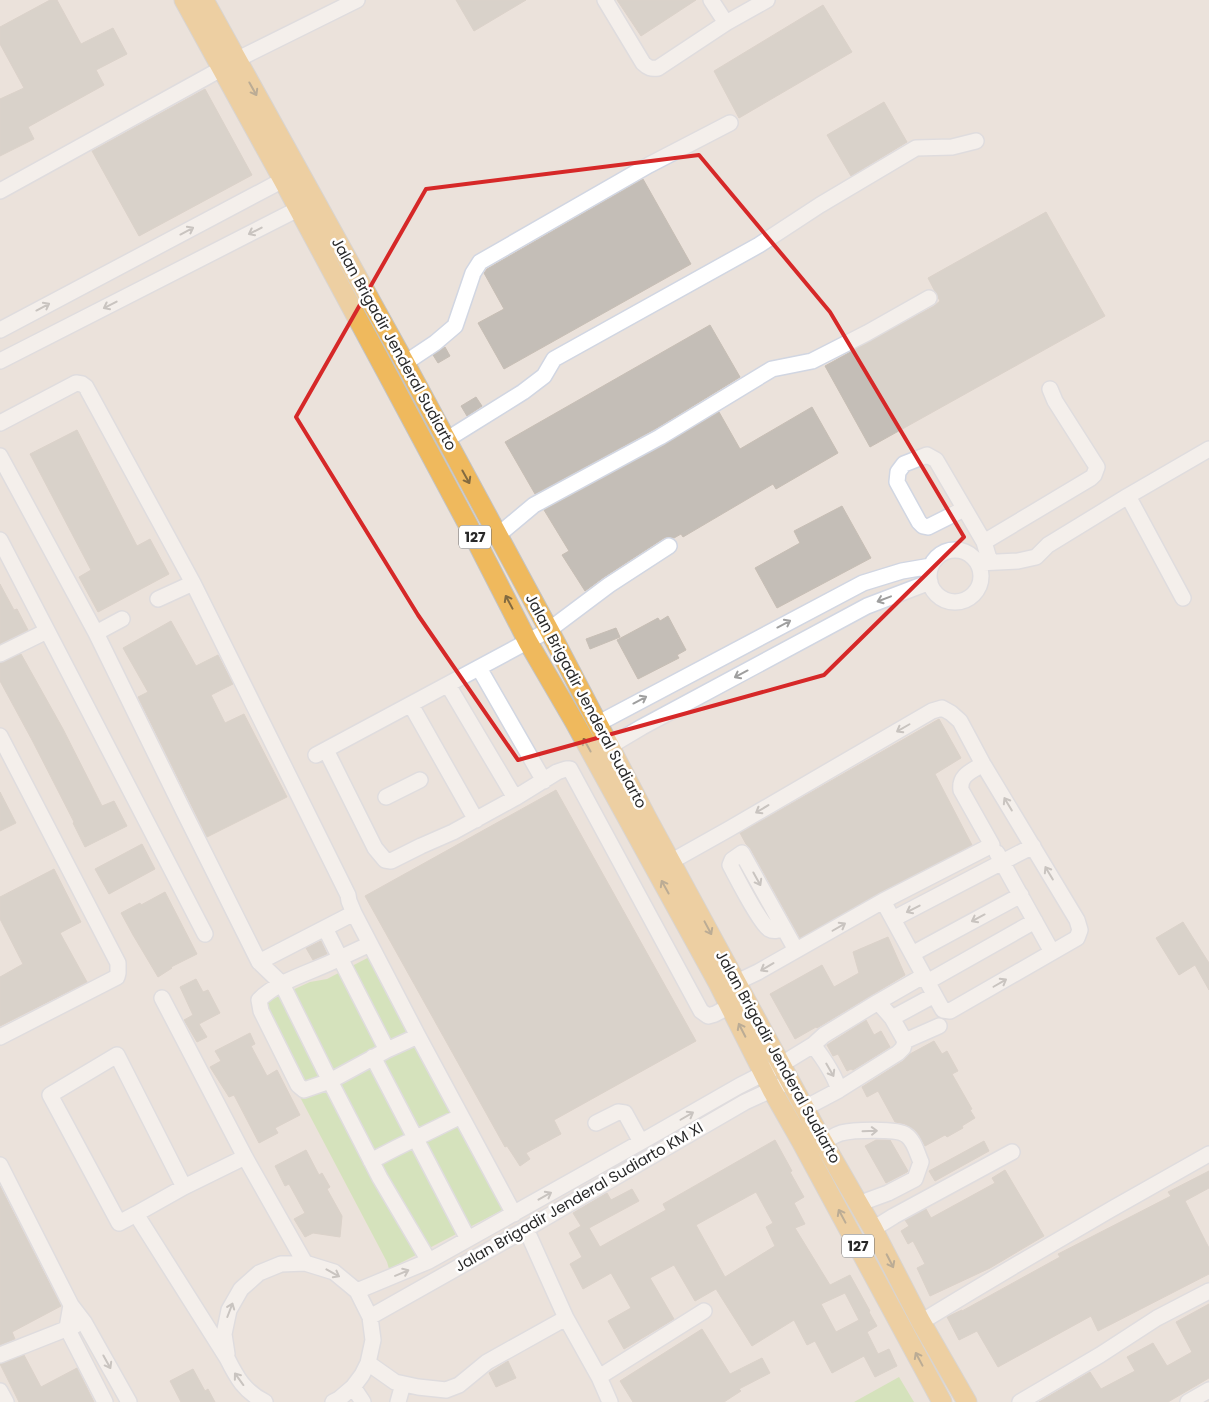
<svg xmlns="http://www.w3.org/2000/svg" width="1209" height="1402" viewBox="0 0 1209 1402" font-family="Poppins,sans-serif">
  <rect width="100%" height="100%" fill="#ebe2db"/>
  <!-- green -->
  <path fill="#bbe298" d="M377 953 514 1204 389 1269 387 1262 253 1008 310 982 327 979Z
    M899 1377 914 1402H854Z"/>
  <!-- building -->
  <path fill="#c4beb7" stroke="#c7beb5" fill-rule="evenodd" d="M50 0H57L81 44 113 28 127 54 96 70 104 85 28 127 34 139 0 156V99L24 88 0 44V27Z
    M456 0H526L474 31Z
    M617 0H696L641 36Z
    M823 5 852 52 739 118 714 71Z
    M205 89 252 175 139 236 92 151Z
    M884 102 907 142 851 176 827 135Z
    M643 179 691 264 504 369 478 323 504 309 484 273 487 269Z
    M1046 212 1105 316 870 447 825 366 934 306 940 301 928 278Z
    M710 325 740 377 655 429 535 494 505 442Z
    M445 347 450 356 438 363 433 355Z
    M476 397 482 406 467 416 461 406Z
    M812 407 838 453 776 489 773 484 683 537 681 534 674 538 669 537 664 538 604 577 585 591 562 555 569 551 544 510 664 445 719 412 740 449Z
    M77 430 137 546 150 539 169 574 98 612 79 577 91 570 30 454Z
    M842 506 871 558 777 608 755 568 800 543 794 531Z
    M0 584 14 610 17 609 28 630 0 644Z
    M668 616 686 650 677 655 679 658 638 679 617 640 658 618 660 621Z
    M171 621 196 666 218 655 233 684 211 695 225 723 244 714 287 797 207 837 138 697 148 692 123 648Z
    M616 628 620 637 590 649 586 639Z
    M21 654 63 729 102 806 114 801 127 826 85 847 73 823 74 822 32 740 0 681V663Z
    M939 719 961 758 935 774 972 845 879 893 800 938 750 848 746 844 740 833Z
    M556 790 696 1041 554 1120 561 1134 526 1153 530 1159 520 1166 507 1146 505 1147 365 896Z
    M0 792 16 823 0 831Z
    M142 844 155 869 109 894 95 869Z
    M54 869 81 922 60 933 87 982 0 1026V977L23 964 0 919V897Z
    M165 892 197 954 171 967 172 968 158 977 133 935 121 913 140 903 141 905Z
    M1183 922 1209 963V990L1195 965 1179 975 1156 938Z
    M888 937 905 975 817 1028 816 1027 795 1039 770 994 822 965 834 987 859 973 853 952Z
    M321 941 327 954 313 960 306 948Z
    M196 979 203 992 208 990 220 1013 199 1024 207 1037 197 1042 184 1020 193 1015 180 987Z
    M866 1020 874 1035 881 1031 890 1047 853 1070 851 1069 847 1071 838 1054 833 1056 827 1045Z
    M250 1033 255 1044 251 1046 267 1076 277 1070 300 1115 275 1128 278 1133 259 1143 234 1095 229 1097 210 1067 221 1061 215 1051Z
    M934 1041 942 1054 947 1051 958 1071 952 1074 972 1109 970 1110 975 1118 962 1126 963 1128 947 1137 945 1135 925 1146 919 1135 915 1130 905 1124 895 1122 878 1091 867 1097 862 1087 903 1061 910 1054Z
    M775 1140 792 1171 790 1172 804 1197 794 1203 805 1224 795 1228 830 1285 850 1275 870 1311 869 1312 877 1326 867 1332 878 1354 889 1349 897 1366 875 1377 864 1356 832 1373 815 1341 807 1345 794 1320 752 1346 716 1289 695 1301 674 1265 650 1278 674 1319 624 1349 608 1321 631 1308 611 1273 583 1289 570 1264 582 1257 569 1233 581 1226 573 1213 607 1193 611 1200 632 1189 639 1201 589 1228 600 1247 666 1210 663 1204ZM756 1192 773 1223 766 1227 775 1246 725 1277 696 1225ZM845 1293 859 1320 836 1332 821 1304Z
    M876 1140H890L908 1171 907 1172 886 1183 865 1146Z
    M984 1141 989 1151 935 1181 929 1171Z
    M306 1150 319 1175 322 1173 330 1187 327 1189 342 1216 340 1237 313 1233 305 1237 294 1219 305 1213 289 1184 285 1186 275 1166Z
    M1005 1170 1044 1236 990 1268 930 1296 917 1268 925 1264 913 1241 908 1244 901 1231 909 1226 905 1220 926 1209 931 1218 995 1183 992 1178Z
    M1209 1171V1188L1185 1201 1209 1248V1274L1098 1331 1091 1316 998 1367 977 1331 959 1340 947 1317 962 1310V1311L1060 1257 1058 1254 1171 1196 1168 1192Z
    M0 1186 61 1306 12 1332 15 1339 0 1345Z
    M1209 1304V1378L1168 1402H1039L1090 1372 1101 1389 1135 1371 1127 1357 1153 1343 1167 1366 1192 1352 1176 1322Z
    M702 1329 730 1374 762 1358 770 1373 739 1389 741 1391 724 1402H633L620 1381Z
    M24 1355 41 1387 77 1368 94 1402H19L0 1364Z
    M508 1361 516 1378 496 1387 489 1373Z
    M193 1369 205 1391 208 1389 215 1402H181L170 1381Z"/>
  <g fill="none" stroke-linecap="round" stroke-linejoin="round">
    <!-- minor casing -->
    <g stroke="#d1d6e2" stroke-width="18">
      <path id="minor" d="M605 0 643 63C648 68 651 69 658 68L726 23 767 0
        M711 0 726 23
        M0 191 221 69 236 60 357 0
        M0 330 283 180
        M0 361 298 209
        M405 363 435 343 455 326 473 273 480 262 649 165 730 123
        M0 423 76 383 82 384 86 387 193 583 348 895 349 901 354 913 259 962
        M446 440 523 392 544 376 554 359 759 245 820 205 916 148 952 147 976 141
        M0 456 96 633 184 812 259 962 282 984 330 1081 380 1178 429 1261
        M1128 496 1183 598
        M964 509 928 527 923 526 919 522 897 482 898 472 904 464 927 455 936 460 984 542
        M498 535 534 505 660 437 772 369 812 361 867 333 929 298
        M0 540 205 934
        M929 576a26 26 0 1 1 52 0a26 26 0 1 1-52 0Z
        M990 562 984 542 1091 478 1094 475 1097 467 1055 401 1050 389
        M978 563 1018 561 1036 557 1048 545 1128 496 1209 449
        M158 599 193 583
        M96 633 122 619
        M0 654 47 631
        M479 668 544 781
        M448 685 515 798
        M411 705 476 820
        M597 724 863 583 902 571 931 566
        M0 736 118 963V973L117 977 0 1037
        M610 746 642 727 867 606 930 582
        M326 750 375 848 385 860 391 861 421 846 453 832 515 798 557 772 566 769H570L701 1011 708 1016 715 1014 730 1006
        M316 755 549 630 609 585 669 546
        M386 797 420 780
        M997 853 1052 952
        M672 861 729 829 932 711 942 708 951 713 960 721 983 764 1077 920 1080 930 1077 938 950 1011 943 1010 940 1005 883 901
        M354 913 418 1036 514 1214
        M893 919 1033 846
        M325 928 340 958 370 944
        M784 928C779 930 774 932 769 929 759 922 737 878 730 865L732 860 742 853 796 950
        M912 954 1021 895
        M340 958 387 1050 330 1081 304 1090 298 1085 261 1011 259 1000C278 980 316 971 340 958Z
        M737 982 758 972 883 901 992 845 961 790C959 775 972 771 983 764
        M927 982 1035 921
        M162 998 245 1157 305 1263
        M878 1002 918 979
        M892 1018 929 998
        M905 1041 939 1026
        M813 1045 824 1035 878 1002 892 1018 905 1041 903 1048 898 1053 839 1090
        M387 1050 418 1036
        M373 1057 468 1239
        M596 1123 618 1112 625 1113 641 1142
        M823 1142C829 1139 835 1135 841 1133 852 1130 897 1128 906 1135 914 1140 917 1153 921 1162L915 1179 888 1193 858 1204
        M245 1157 184 1187 117 1055 50 1095 119 1223 136 1214 227 1358C237 1378 244 1391 265 1402
        M371 1161 396 1148 461 1116
        M0 1165 71 1305 84 1322 129 1402
        M136 1214 184 1187
        M526 1229 566 1318 599 1377 610 1402
        M873 1229 894 1216 1012 1152
        M357 1291 429 1261 641 1142 739 1086 782 1064 813 1045C824 1059 834 1074 839 1090L805 1108
        M71 1305 67 1328 105 1402
        M370 1317 526 1229 745 1102 780 1086
        M921 1322C1016 1264 1112 1208 1209 1154
        M227 1354 224 1334 229 1310 241 1289 259 1273 281 1264 305 1263 334 1272 357 1291 370 1317 373 1340 368 1363 362 1375 353 1387 339 1399 333 1402
        M0 1355 76 1325
        M368 1363 395 1382 418 1387 446 1390 459 1385 487 1362 566 1318
        M599 1377 704 1311
        M353 1387 363 1402
        M0 1391 6 1402
        M398 1402 403 1384
        M1020 1402 1100 1355 1157 1318 1209 1291
        M1188 1402 1209 1390"/>
    </g>
    <!-- major casing -->
    <g stroke="#c3c3c3" stroke-width="21">
      <path id="major" d="M184 0 283 180 389 377 467 523 528 642 574 721 718 983 772 1090 801 1141 942 1402
        M204 0 405 363 549 630 647 818 823 1142 873 1229 921 1322 967 1402"/>
    </g>
    <!-- minor -->
    <use href="#minor" stroke="#fff" stroke-width="15"/>
    <!-- major -->
    <use href="#major" stroke="#efb95d" stroke-width="19"/>
  </g>
  <!-- one-way arrows -->
  <defs><path id="oneway-shaft" d="M-6 0H5M1.5-3L5.5 0L1.5 3" fill="none" stroke-width="1.6" stroke-linecap="round" stroke-linejoin="round" transform="scale(1.25)"/></defs>
  <g stroke="#826a40">
    <use href="#oneway-shaft" transform="translate(253 89) rotate(61)"/>
    <use href="#oneway-shaft" transform="translate(466 477) rotate(61)"/>
    <use href="#oneway-shaft" transform="translate(509 602) rotate(-118)"/>
    <use href="#oneway-shaft" transform="translate(587 745) rotate(-119)"/>
    <use href="#oneway-shaft" transform="translate(665 887) rotate(-119)"/>
    <use href="#oneway-shaft" transform="translate(708 928) rotate(62)"/>
    <use href="#oneway-shaft" transform="translate(742 1030) rotate(-117)"/>
    <use href="#oneway-shaft" transform="translate(842 1216) rotate(-118)"/>
    <use href="#oneway-shaft" transform="translate(890 1261) rotate(63)"/>
    <use href="#oneway-shaft" transform="translate(919 1359) rotate(-118)"/>
  </g>
  <g stroke="#9f9f9f">
    <use href="#oneway-shaft" transform="translate(187 231) rotate(-28)"/>
    <use href="#oneway-shaft" transform="translate(255 231) rotate(153)"/>
    <use href="#oneway-shaft" transform="translate(110 305) rotate(153)"/>
    <use href="#oneway-shaft" transform="translate(43 307) rotate(-28)"/>
    <use href="#oneway-shaft" transform="translate(884 599) rotate(159)"/>
    <use href="#oneway-shaft" transform="translate(784 624) rotate(-28)"/>
    <use href="#oneway-shaft" transform="translate(741 674) rotate(152)"/>
    <use href="#oneway-shaft" transform="translate(640 700) rotate(-28)"/>
    <use href="#oneway-shaft" transform="translate(903 728) rotate(150)"/>
    <use href="#oneway-shaft" transform="translate(1008 804) rotate(-121)"/>
    <use href="#oneway-shaft" transform="translate(762 809) rotate(149)"/>
    <use href="#oneway-shaft" transform="translate(1049 873) rotate(-121)"/>
    <use href="#oneway-shaft" transform="translate(757 879) rotate(61)"/>
    <use href="#oneway-shaft" transform="translate(913 909) rotate(153)"/>
    <use href="#oneway-shaft" transform="translate(978 918) rotate(152)"/>
    <use href="#oneway-shaft" transform="translate(839 927) rotate(-30)"/>
    <use href="#oneway-shaft" transform="translate(767 967) rotate(149)"/>
    <use href="#oneway-shaft" transform="translate(1000 983) rotate(-30)"/>
    <use href="#oneway-shaft" transform="translate(830 1070) rotate(60)"/>
    <use href="#oneway-shaft" transform="translate(687 1116) rotate(-30)"/>
    <use href="#oneway-shaft" transform="translate(870 1131) rotate(-2)"/>
    <use href="#oneway-shaft" transform="translate(545 1196) rotate(-29)"/>
    <use href="#oneway-shaft" transform="translate(333 1273) rotate(29)"/>
    <use href="#oneway-shaft" transform="translate(402 1273) rotate(-23)"/>
    <use href="#oneway-shaft" transform="translate(230 1310) rotate(-69)"/>
    <use href="#oneway-shaft" transform="translate(107 1362) rotate(61)"/>
    <use href="#oneway-shaft" transform="translate(239 1379) rotate(-126)"/>
  </g>
  <!-- marked area -->
  <path d="M0 0H1209V1402H0ZM699 155 830 312 964 537 824 675 518 760 418 615 296 417 426 189Z" fill="#ebe2db" fill-opacity=".55" fill-rule="evenodd"/>
  <path fill="none" stroke="#d62828" stroke-width="4" stroke-linejoin="round" d="M699 155 830 312 964 537 824 675 518 760 418 615 296 417 426 189Z"/>
  <g text-anchor="middle" stroke-width="5" stroke-linejoin="round" paint-order="stroke">
    <!-- shield labels -->
    <g fill="#fff" stroke="#696969" stroke-width="1">
      <rect x="459" y="525.5" width="32" height="23" rx="4"/>
      <rect x="842" y="1234.5" width="32" height="23" rx="4"/>
    </g>
    <g font-size="14" font-weight="bold" fill="#292929">
      <text x="475" y="542">127</text>
      <text x="858" y="1251">127</text>
    </g>
    <!-- street labels -->
    <g font-size="15" fill="#292929" stroke="#fff">
      <text transform="translate(394 344) rotate(61)" y="5">Jalan Brigadir Jenderal Sudiarto</text>
      <text transform="translate(586 701) rotate(62)" y="5">Jalan Brigadir Jenderal Sudiarto</text>
      <text transform="translate(778 1057) rotate(61)" y="5">Jalan Brigadir Jenderal Sudiarto</text>
      <text transform="translate(579 1197) rotate(-30)" y="5">Jalan Brigadir Jenderal Sudiarto KM XI</text>
    </g>
  </g>
</svg>
